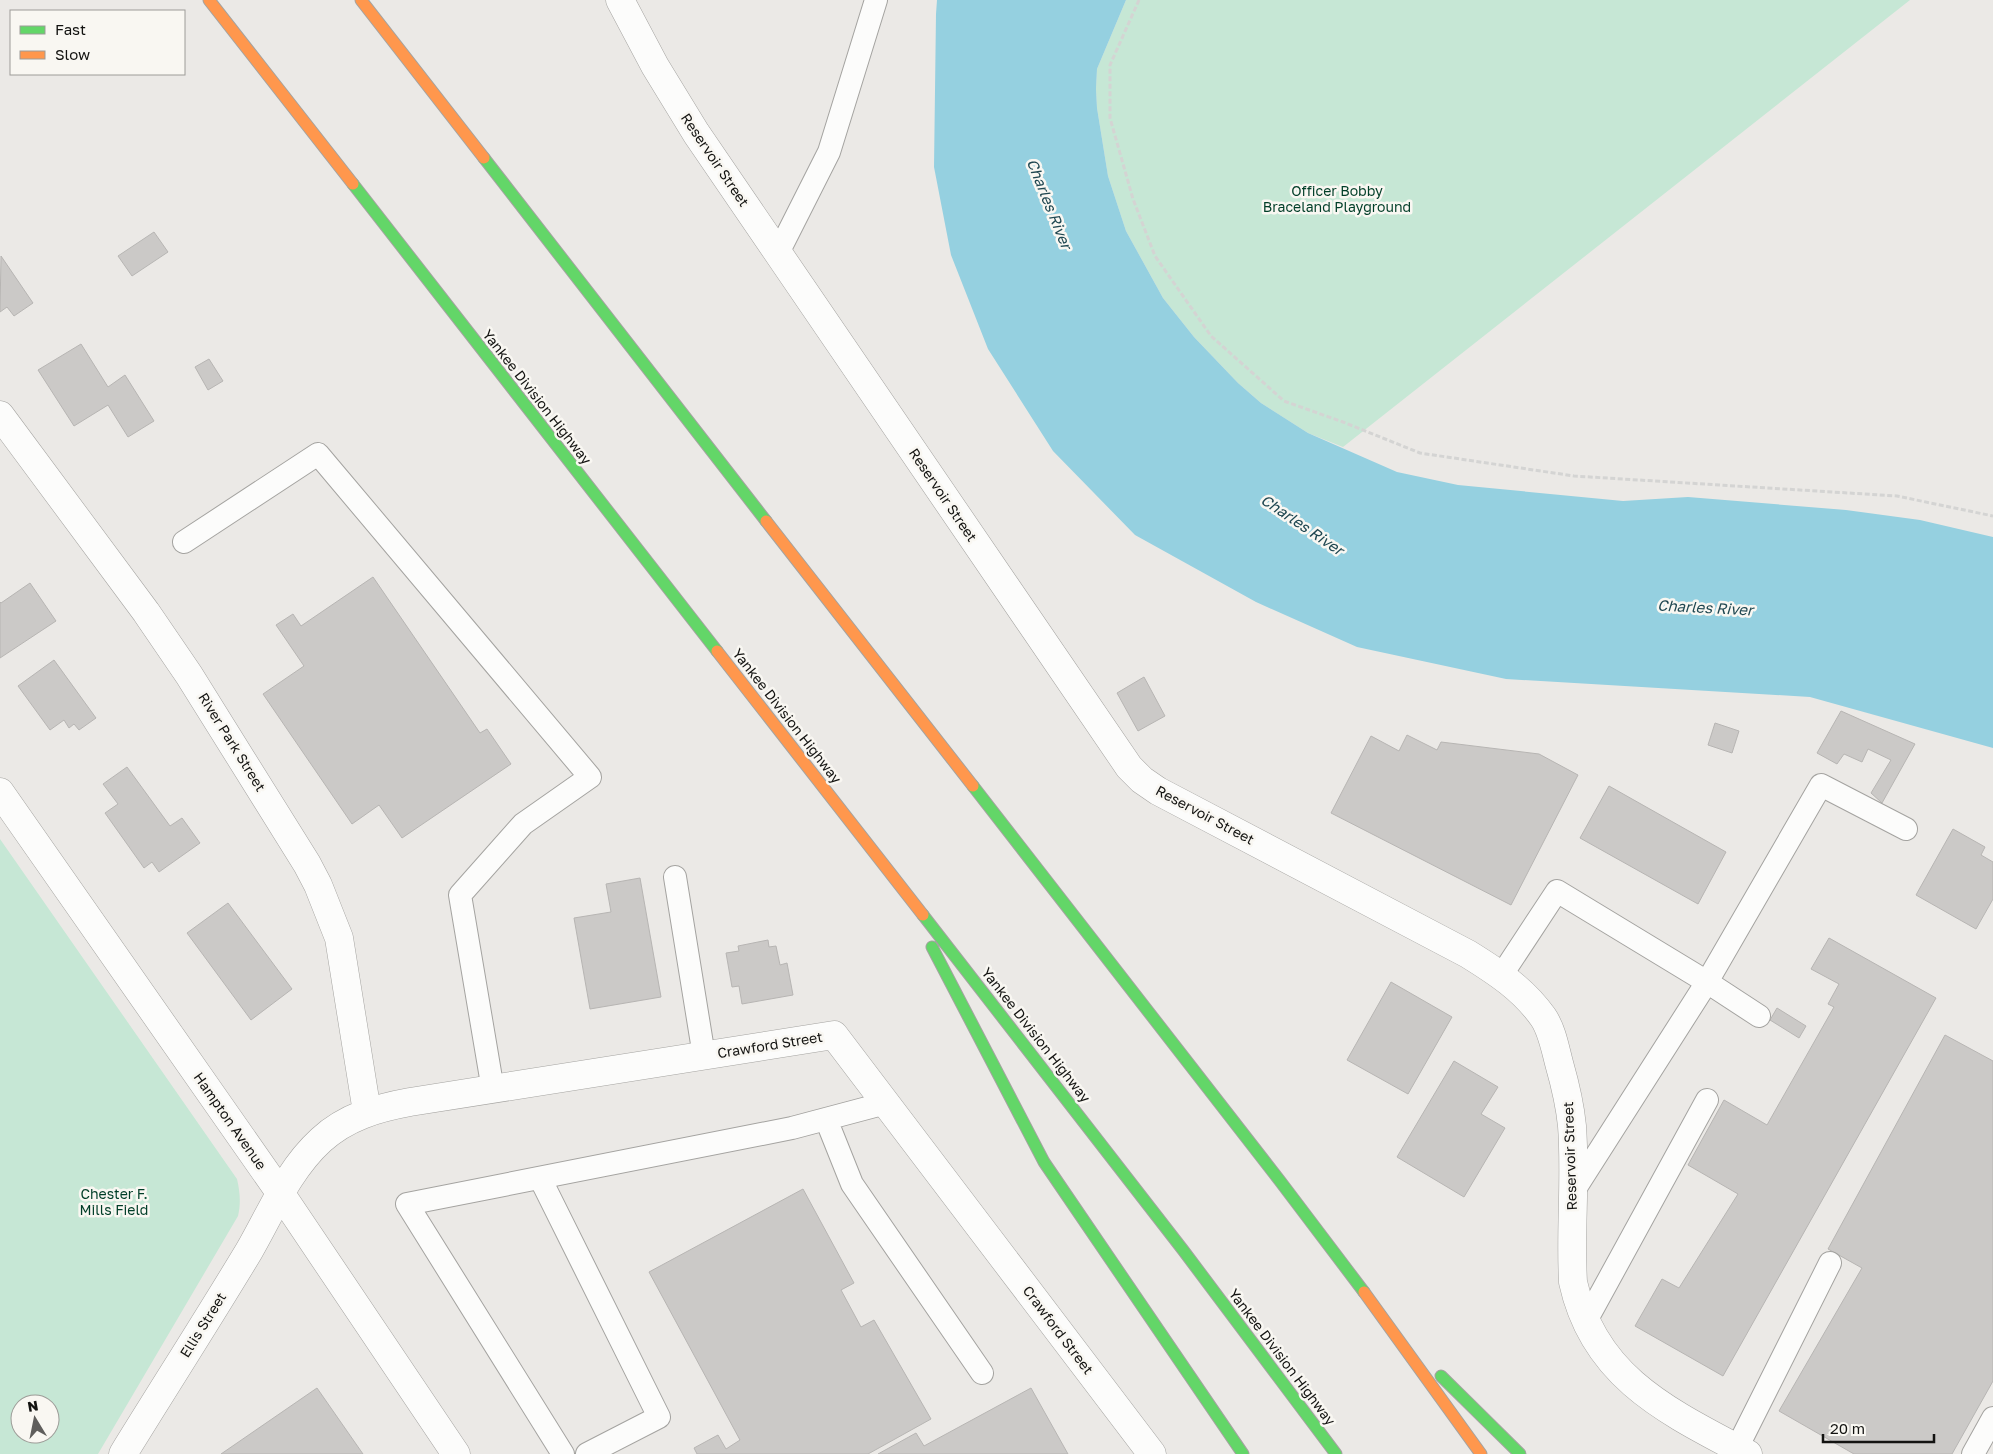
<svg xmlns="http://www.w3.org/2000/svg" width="1993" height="1454" viewBox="0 0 1993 1454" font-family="'Golos Text',sans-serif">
  <rect width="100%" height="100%" fill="#ebe9e6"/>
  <!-- green -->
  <path fill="#c6e7d5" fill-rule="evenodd" d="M1126 0H1910L1343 447 1308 433 1261 403 1238 383 1194 337 1163 298 1126 231 1108 176 1097 108 1096 89 1097 69Z
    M0 839 237 1179C240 1192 241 1203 238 1216L98 1454H0ZM20 1404H50V1434H20Z"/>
  <!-- water -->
  <path fill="#95d0e0" d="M937 0H1126L1097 69 1096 89 1097 108 1108 176 1126 231 1163 298 1194 337 1238 383 1261 403 1308 433 1397 472 1458 485 1623 501 1688 497 1846 510 1920 520 1993 537V748L1810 697 1506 679 1357 647 1256 602 1135 535 1053 451 988 349 951 255 934 167 936 14Z"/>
  <!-- building -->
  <path fill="#cbc9c7" stroke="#b7b5b3" d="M154 232 168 252 132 276 118 256Z
    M1 256 33 303 14 316 7 307 0 312Z
    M81 344 108 387 125 375 154 421 128 437 108 405 74 426 38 370Z
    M209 359 223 381 208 390 195 367Z
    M373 577 480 733 487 729 511 764 402 838 379 805 352 824 263 694 304 666 276 625 293 614 301 626Z
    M30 583 56 621 0 658V602L1 603Z
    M54 660 96 718 79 730 74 724 69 728 64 720 50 730 18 686Z
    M1144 677 1165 716 1138 731 1117 693Z
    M1841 711 1915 744 1882 803 1871 793 1891 760 1868 749 1862 762 1844 754 1837 764 1817 753Z
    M1715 723 1739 731 1732 753 1708 745Z
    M1407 735 1437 750 1441 742 1539 754 1578 775 1511 905 1331 813 1371 736 1399 751Z
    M127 767 170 826 182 818 200 843 159 872 152 862 144 868 105 813 118 804 103 784Z
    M1609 786 1726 852 1698 904 1580 838Z
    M1953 829 1985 847 1981 855 1993 862V899L1976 929 1916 895Z
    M640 878 661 997 590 1009 574 918 611 912 606 884Z
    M228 903 292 989 251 1020 187 933Z
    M1829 938 1936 998 1723 1376 1635 1326 1662 1279 1679 1288 1738 1194 1688 1165 1724 1100 1767 1125 1834 1007 1828 1004 1839 984 1811 969Z
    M768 940 769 947 776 946 780 965 787 963 793 995 742 1004 739 986 732 987 726 953 739 951 738 946Z
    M1391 982 1452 1017 1408 1094 1347 1060Z
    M1777 1008 1806 1026 1799 1038 1770 1020Z
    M1945 1035 1993 1061V1381L1952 1454H1854L1779 1411 1862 1268 1828 1249Z
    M1454 1061 1498 1087 1481 1114 1505 1128 1464 1197 1397 1157Z
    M803 1189 854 1283 841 1290 861 1327 874 1320 931 1419 868 1454H697L694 1448 718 1435 726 1449 740 1440 649 1272Z
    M317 1388 363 1454H221Z
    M1031 1388 1068 1454H878L916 1433 924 1446Z"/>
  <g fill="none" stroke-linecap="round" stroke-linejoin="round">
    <!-- lane casing -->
    <g stroke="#a4a3a0" stroke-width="24">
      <path id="lane" d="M778 253 829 152 876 0
        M184 542 318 454 590 777 523 824 460 895 493 1090
        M675 877 704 1056
        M1501 976 1557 891 1707 982 1573 1192
        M1759 1016 1707 982 1821 785 1906 829
        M826 1119 852 1184 982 1373
        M540 1178 659 1417 587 1454
        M1586 1321 1707 1100
        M1737 1448 1830 1263
        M563 1454 407 1204 792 1128 886 1103
        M1973 1454 1993 1418"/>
    </g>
    <!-- street casing -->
    <g stroke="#a4a3a0" stroke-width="29">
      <path id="street" d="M620 0 655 66 696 133 1129 767 1142 780 1158 791 1468 954C1497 972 1523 989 1543 1017 1552 1030 1555 1048 1559 1063 1565 1084 1570 1105 1572 1126 1576 1178 1570 1230 1573 1282 1594 1378 1669 1412 1748 1454
        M0 415 146 612 189 675 307 864 318 885 339 938 367 1112
        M0 792 281 1194 456 1454
        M123 1454C165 1386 208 1319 249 1251 271 1213 288 1170 321 1140 346 1117 377 1108 410 1102L834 1035 1152 1454"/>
    </g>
    <!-- fast casing -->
    <g stroke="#a4a3a0" stroke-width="13">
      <path id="fast" d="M484 158 766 521
        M353 184 717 651
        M973 786 1280 1181 1364 1292
        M923 915 1183 1250 1336 1454
        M932 947 1044 1162 1243 1454
        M1441 1376 1520 1454"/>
    </g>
    <!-- slow casing -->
    <g stroke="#a4a3a0" stroke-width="13">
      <path id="slow" d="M209 0 353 184
        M361 0 484 158
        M766 521 973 786
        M717 651 923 915
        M1364 1292 1481 1454"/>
    </g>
    <!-- path -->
    <path stroke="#d4d4d3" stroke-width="3" stroke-dasharray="5 2.5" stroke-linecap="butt" d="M1139 0 1110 65V118L1133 199 1155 256 1211 336 1284 401 1343 422 1420 453 1574 476 1897 496 1993 516"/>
    <!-- lane -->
    <use href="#lane" stroke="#fcfcfb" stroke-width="22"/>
    <!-- street -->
    <use href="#street" stroke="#fcfcfb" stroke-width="28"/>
    <!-- fast -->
    <use href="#fast" stroke="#63d668" stroke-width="11"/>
    <!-- slow -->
    <use href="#slow" stroke="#ff974d" stroke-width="11"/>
  </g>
  <g text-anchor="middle" stroke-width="5" stroke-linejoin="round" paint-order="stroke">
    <!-- street labels -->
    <g font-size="14" fill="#131311" stroke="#f9f7f2">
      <text transform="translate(715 160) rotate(56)" y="5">Reservoir Street</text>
      <text transform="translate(537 397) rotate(52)" y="5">Yankee Division Highway</text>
      <text transform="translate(943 495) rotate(56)" y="5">Reservoir Street</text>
      <text transform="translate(787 716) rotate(52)" y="5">Yankee Division Highway</text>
      <text transform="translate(232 742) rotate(58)" y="5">River Park Street</text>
      <text transform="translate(1205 815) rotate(28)" y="5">Reservoir Street</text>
      <text transform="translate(1036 1035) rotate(52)" y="5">Yankee Division Highway</text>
      <text transform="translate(770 1045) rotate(-9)" y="5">Crawford Street</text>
      <text transform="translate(230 1121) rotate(55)" y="5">Hampton Avenue</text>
      <text transform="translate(1570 1156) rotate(-92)" y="5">Reservoir Street</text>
      <text transform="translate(203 1325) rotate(-58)" y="5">Ellis Street</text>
      <text transform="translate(1058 1330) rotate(53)" y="5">Crawford Street</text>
      <text transform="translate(1282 1357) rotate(53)" y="5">Yankee Division Highway</text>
    </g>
    <!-- park labels -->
    <g font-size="14" fill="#003e28" stroke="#f9f7f2">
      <text x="1337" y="196">Officer Bobby<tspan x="1337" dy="16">Braceland Playground</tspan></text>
      <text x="114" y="1199">Chester F.<tspan x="114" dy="16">Mills Field</tspan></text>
    </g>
    <!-- water labels -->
    <g font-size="15" font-style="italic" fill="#1f4751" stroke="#f9f7f2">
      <text transform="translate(1049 204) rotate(68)" y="5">Charles River</text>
      <text transform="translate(1302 525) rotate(34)" y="5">Charles River</text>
      <text transform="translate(1705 608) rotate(3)" y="5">Charles River</text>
    </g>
  </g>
  <!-- legend -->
  <rect x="10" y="10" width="175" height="65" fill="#f9f7f2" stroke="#9d9c98"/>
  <rect x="20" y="26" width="25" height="8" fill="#63d668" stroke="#9d9c98"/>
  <text x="55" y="35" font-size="15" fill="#131311">Fast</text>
  <rect x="20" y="51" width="25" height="8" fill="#ff974d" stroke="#9d9c98"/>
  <text x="55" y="60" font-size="15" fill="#131311">Slow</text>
  <!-- north arrow -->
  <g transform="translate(35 1419) rotate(350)"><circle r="24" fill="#f9f7f2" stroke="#9d9c98"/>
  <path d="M0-4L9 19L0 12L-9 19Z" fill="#5f5e5c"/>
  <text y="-8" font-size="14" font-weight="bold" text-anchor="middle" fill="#131311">N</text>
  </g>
  <!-- scale -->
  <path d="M1823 1434v8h111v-8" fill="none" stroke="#131311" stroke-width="2.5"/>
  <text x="1830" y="1434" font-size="15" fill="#131311" stroke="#f9f7f2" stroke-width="4" paint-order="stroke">20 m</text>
</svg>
